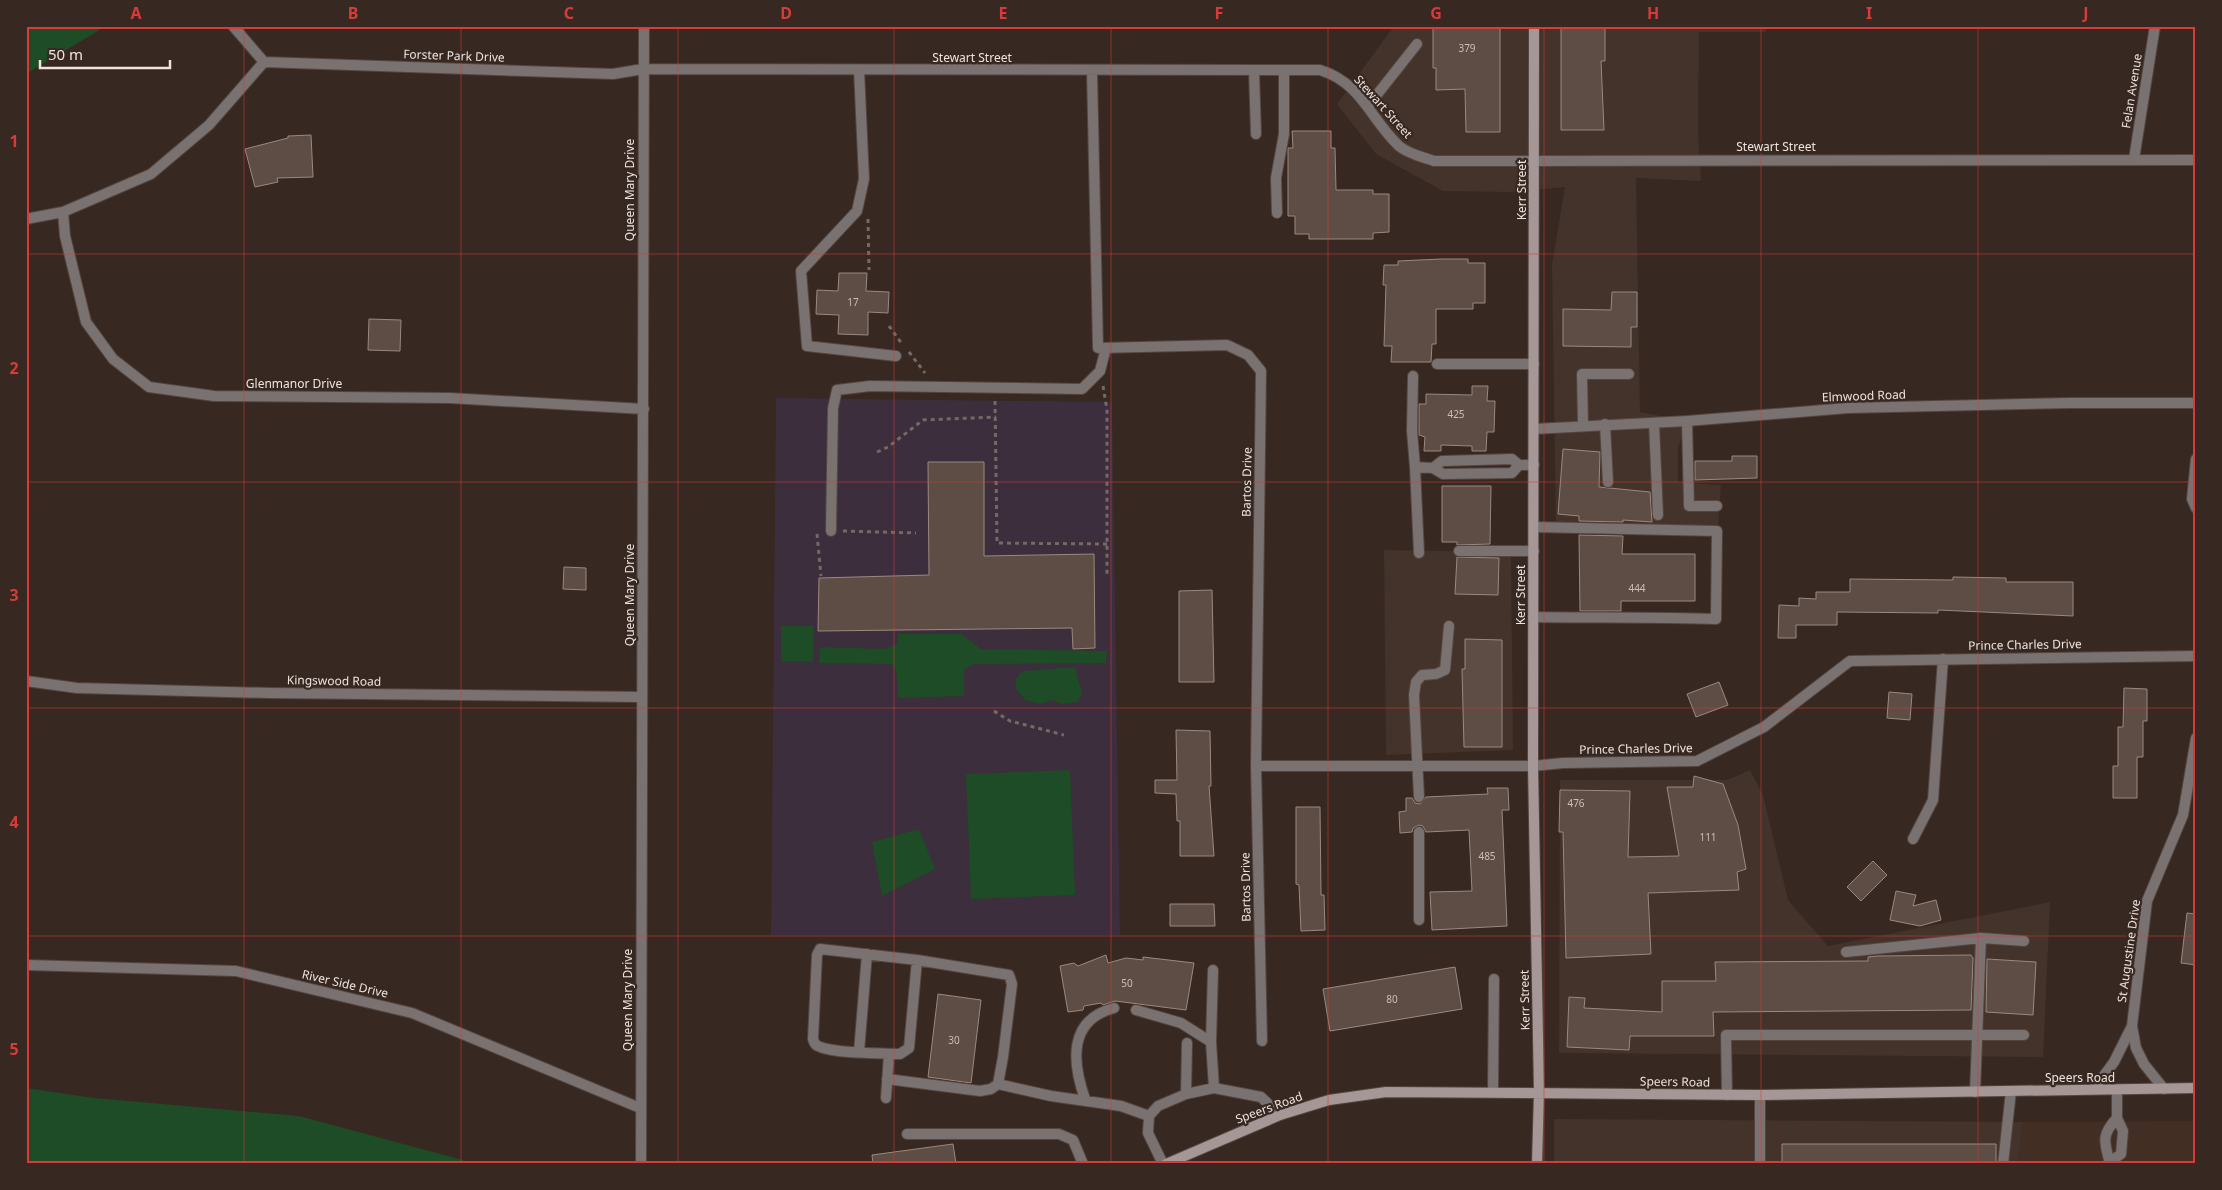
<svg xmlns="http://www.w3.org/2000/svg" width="2222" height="1190" viewBox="0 0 2222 1190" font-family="'Noto Sans',sans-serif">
  <rect width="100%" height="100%" fill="#372821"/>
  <!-- commercial -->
  <path fill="#43332a" d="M1394 26H1766V32H1699L1698 132 1701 181 1636 178 1640 412 1687 421 1678 447V482L1721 485 1718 526 1556 527 1552 265 1565 187 1510 192 1443 191 1376 154 1337 104Z
    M1384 550 1511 552 1513 750 1386 755Z
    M1750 770 1763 795 1788 900 1828 946 2050 902 2043 1057 1559 1053 1560 780H1727Z
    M1554 1119 2023 1122 2018 1164H1554Z"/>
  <!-- built -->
  <path fill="#432e24" d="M2196 1121V1164H2018L2023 1122Z"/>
  <!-- education -->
  <path fill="#3c2e3c" d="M776 398 1112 402 1120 935H771Z"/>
  <!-- green -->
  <path fill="#1d4c26" d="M26 26H99L103 28 26 74Z
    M781 626H814L813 661H781Z
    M898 634H961L981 649 1107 651 1106 663 973 664 964 670V696L898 698 896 669 891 664 819 663 820 647 885 649 897 644Z
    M1075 667 1082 694 1078 702 1061 704 1053 700 1040 704 1025 700 1016 689V679L1022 671Z
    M1070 770 1075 895 971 899 966 774Z
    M919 829 935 869 882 896 872 842Z
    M26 1088 94 1098 299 1116 463 1160 467 1164H26Z"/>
  <!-- building -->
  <path fill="#5d4d45" stroke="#9b8980" d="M1452 26H1500V132H1466L1465 89 1436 90V68H1433V28H1452Z
    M1561 26H1605V61H1601L1604 130H1561Z
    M1292 131H1331V148H1335L1336 190H1373V194H1389V232L1373 233V239H1309V234H1295V216H1288V148H1293Z
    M311 135 313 177 277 178 278 182 255 187 245 149 288 138V136Z
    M1441 259H1468V263H1485V303H1473V309H1436V344H1432L1431 362H1391L1392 346H1384L1386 285H1383L1384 265H1398V261Z
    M839 273H867L866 291 889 292 888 313 868 312V335L838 334 839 315 816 314 817 290 838 291Z
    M1612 292H1637V327H1631V347L1563 346V309L1611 310Z
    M369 319 401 320 400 351 368 350Z
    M1472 386H1488L1487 401H1495L1494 432H1487L1486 451H1472V446L1441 445V451H1424L1425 437 1419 435V404H1426V394L1472 395Z
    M1563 449 1600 452 1599 487 1650 492 1652 522 1623 520V522L1579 521V516L1558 514Z
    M1732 456H1757V478L1695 480V461H1732Z
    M928 462H984V556L1094 554 1095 648 1073 649 1072 628 818 631 819 578 929 575Z
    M1442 486H1491L1490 544 1457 545V542H1442Z
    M1579 535 1623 536 1622 554H1695V601H1621V611H1580Z
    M1457 557 1499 558 1498 595 1455 594Z
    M564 567 586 568V590L563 589Z
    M1953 577 2006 578V582H2073V616L1938 610V613L1837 612V625H1796V638H1778L1779 605 1799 606V598L1816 599V592H1850V579L1953 580Z
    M1212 590 1214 682H1179V591Z
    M1465 639 1502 640V747H1464L1462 669H1465Z
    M1719 682 1728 705 1696 717 1687 694Z
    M2124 688 2147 689V721H2143V757H2137V798H2113V766H2118V727H2123Z
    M1889 692 1912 694 1910 720 1887 718Z
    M1176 730 1210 731 1211 786H1209L1214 856H1180V821H1177L1176 794 1155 793V780H1177Z
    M1694 776 1723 784 1738 825 1746 869 1737 872 1739 890 1648 893 1651 954 1566 958 1563 832H1559L1560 790 1630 791 1628 857 1679 856 1667 787H1693Z
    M1487 788H1508L1509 810H1502L1507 926 1432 930 1430 892 1472 891 1469 830 1426 832 1423 826 1419 825 1413 828 1412 832 1400 833 1399 812 1406 811V798H1412L1415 803 1420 804 1426 797 1488 794Z
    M1296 807H1320L1321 895H1324L1325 930 1301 931 1299 885 1296 884Z
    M1873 861 1887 875 1861 901 1847 887Z
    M1896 891 1916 895 1913 906 1936 900 1941 920 1920 926 1890 920Z
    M1170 904H1214L1215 926H1170Z
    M2187 913 2196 914V965L2181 963Z
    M1106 955 1108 963 1126 958 1143 960V957L1194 963 1186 1010 1115 1001 1103 1005 1101 1003 1084 1006 1083 1010 1068 1012 1060 966 1074 963 1078 966Z
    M1971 955 1973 958 1971 1010 1713 1012 1714 1036H1630L1629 1050 1567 1047 1569 997 1585 998 1584 1008 1662 1012V981H1716L1715 962 1868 961V957L1878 956Z
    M1987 959 2036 962 2033 1015 1986 1012Z
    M1455 967 1462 1009 1330 1031 1323 989Z
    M938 994 981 1000 971 1083 928 1077Z
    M953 1144 956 1164H873L872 1155Z
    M1782 1144H1996V1164H1782Z"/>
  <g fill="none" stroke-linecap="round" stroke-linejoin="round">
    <!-- lane casing -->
    <g stroke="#54463f" stroke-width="12">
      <path id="lane" d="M859 70 864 179 857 211 801 271 807 346 896 356
        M1254 71 1256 134
        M1368 106 1417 44
        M1277 213 1276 178 1284 134V71
        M1437 364H1534
        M1413 376 1412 431 1415 467
        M1687 421 1689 506H1717
        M1654 423 1658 515
        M1605 424 1608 482
        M1583 425 1582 374H1629
        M1519 465 1512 473 1443 474 1433 468 1442 461 1512 459 1519 465H1534
        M831 531 833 408 837 390 870 386 1082 389 1100 371 1106 348
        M1459 551H1534
        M1419 553 1415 467 1433 468
        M1533 617C1594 618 1655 617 1716 619L1717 531 1534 527
        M1419 797 1414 695 1416 682 1422 675 1436 674 1445 670 1449 626
        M1419 920V832
        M1846 952 1981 938 2024 941
        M917 960 909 1048 900 1054C879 1053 839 1054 820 1047 816 1046 814 1043 813 1039L817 955 820 949 917 960 1009 975 1012 984 1003 1057 998 1084 1051 1096 1121 1106 1149 1116
        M1213 970 1211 1042 1214 1088
        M1136 1010 1181 1023 1211 1042
        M859 1052 867 954
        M887 1079 980 1091 991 1089 998 1084
        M1493 1092 1494 979
        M1975 1092 1981 938
        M1186 1094 1187 1043
        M1727 1095 1726 1035H2024
        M1760 1095V1164
        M886 1098 889 1054
        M1085 1099C1072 1062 1068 1020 1114 1008
        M907 1134H1059L1073 1140 1083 1164
        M2110 1162 2121 1154 2123 1131 2117 1118V1090
        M1163 1164 1148 1133 1149 1116 1158 1106 1186 1094 1214 1088 1261 1097 1280 1115
        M2003 1164 2011 1091
        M2110 1164C2105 1143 2100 1136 2117 1118"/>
    </g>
    <!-- street casing -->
    <g stroke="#54463f" stroke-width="12">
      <path id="street" d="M233 26 264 62
        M264 62 613 74 643 69 1320 70C1362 83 1370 119 1399 146 1408 154 1423 157 1434 161L2196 160
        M1092 72 1098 348 1227 345 1248 355 1261 371 1256 766 1262 1041
        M2134 159 2155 26
        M63 212 65 236 86 322 113 359 149 387 214 396 450 398 644 409
        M26 219 63 212 151 174 209 125 264 62
        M1534 429 1687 421 1848 408 2070 403H2196
        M2196 459 2192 499 2196 508
        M26 681 77 688 270 693 641 697
        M1256 766H1533L1563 763 1697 761 1764 727 1850 661 2196 656
        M1913 839 1933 800 1943 659
        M26 965 236 971 412 1013 640 1108
        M2094 1089 2114 1062 2132 1026
        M2164 1089 2144 1064 2136 1048 2132 1026 2147 901 2183 815 2196 738
        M641 1164 644 26"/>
    </g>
    <!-- secondary casing -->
    <g stroke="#54463f" stroke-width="12">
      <path id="secondary" d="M1534 26 1533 766 1539 1092 1537 1164
        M1166 1164 1280 1115 1329 1100 1386 1092 1760 1095 2196 1088"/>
    </g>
    <!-- path -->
    <path stroke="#766963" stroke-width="3" stroke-dasharray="4 4" stroke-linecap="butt" d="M868 219 869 270
      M889 326 902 344
      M909 352 925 373
      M1103 386 1107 410V577
      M995 401 997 543 1107 544
      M877 452 888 447 923 420 996 417
      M843 531 916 533
      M817 534 821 576
      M994 711 1010 721 1064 735"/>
    <!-- lane -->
    <use href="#lane" stroke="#7a7171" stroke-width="10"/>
    <!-- street -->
    <use href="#street" stroke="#7a7171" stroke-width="10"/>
    <!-- secondary -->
    <use href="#secondary" stroke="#a69797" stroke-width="10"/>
  </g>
  <!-- grid -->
  <path fill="none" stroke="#d83b3a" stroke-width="1" stroke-opacity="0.55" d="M244 26V1164M461 26V1164M678 26V1164M894 26V1164M1111 26V1164M1328 26V1164M1544 26V1164M1761 26V1164M1978 26V1164M26 254H2196M26 482H2196M26 708H2196M26 936H2196"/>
  <g text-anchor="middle" stroke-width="4.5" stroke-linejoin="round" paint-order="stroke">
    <!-- number labels -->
    <g font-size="10" fill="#c9beb8">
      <text x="1467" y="52">379</text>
      <text x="853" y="306">17</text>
      <text x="1456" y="418">425</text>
      <text x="1637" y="592">444</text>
      <text x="1576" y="807">476</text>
      <text x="1708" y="841">111</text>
      <text x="1487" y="860">485</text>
      <text x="1127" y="987">50</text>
      <text x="1392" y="1003">80</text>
      <text x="954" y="1044">30</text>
    </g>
    <!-- street labels -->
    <g font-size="12" fill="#ede3df" stroke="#372821">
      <text transform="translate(454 56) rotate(2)" y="4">Forster Park Drive</text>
      <text x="972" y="62">Stewart Street</text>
      <text transform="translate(2132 91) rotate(-81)" y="4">Felan Avenue</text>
      <text transform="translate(1383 107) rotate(48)" y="4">Stewart Street</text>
      <text x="1776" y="151">Stewart Street</text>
      <text transform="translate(630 190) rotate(-90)" y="4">Queen Mary Drive</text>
      <text transform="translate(1522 190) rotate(-90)" y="4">Kerr Street</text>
      <text x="294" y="388">Glenmanor Drive</text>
      <text transform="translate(1864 396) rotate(-2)" y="4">Elmwood Road</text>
      <text transform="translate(1247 482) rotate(-89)" y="4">Bartos Drive</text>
      <text transform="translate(630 595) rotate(-90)" y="4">Queen Mary Drive</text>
      <text transform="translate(1521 595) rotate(-90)" y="4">Kerr Street</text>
      <text transform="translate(2025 645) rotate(-1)" y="4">Prince Charles Drive</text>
      <text transform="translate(334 681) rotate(1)" y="4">Kingswood Road</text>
      <text transform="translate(1636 749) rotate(-1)" y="4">Prince Charles Drive</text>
      <text transform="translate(1246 887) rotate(-91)" y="4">Bartos Drive</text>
      <text transform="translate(2129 951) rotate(-82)" y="4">St Augustine Drive</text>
      <text transform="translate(345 984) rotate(13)" y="4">River Side Drive</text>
      <text transform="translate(628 1000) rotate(-90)" y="4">Queen Mary Drive</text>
      <text transform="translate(1525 1000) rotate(-91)" y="4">Kerr Street</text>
      <text x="2080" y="1082">Speers Road</text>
      <text transform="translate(1675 1082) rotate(1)" y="4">Speers Road</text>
      <text transform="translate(1269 1108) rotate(-20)" y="4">Speers Road</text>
    </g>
  </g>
  <!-- border -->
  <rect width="2222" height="1190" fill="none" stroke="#372821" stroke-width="55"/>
  <!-- scale -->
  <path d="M40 60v8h130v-8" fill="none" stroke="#ede3df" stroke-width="2.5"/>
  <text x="48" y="60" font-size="15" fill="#ede3df" stroke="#372821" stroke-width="4" paint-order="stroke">50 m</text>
  <rect x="28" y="28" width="2166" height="1134" fill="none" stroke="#d83b3a" stroke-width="2"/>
  <g font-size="16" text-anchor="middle" font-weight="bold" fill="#d83b3a">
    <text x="136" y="19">A</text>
    <text x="353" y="19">B</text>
    <text x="569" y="19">C</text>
    <text x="786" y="19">D</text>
    <text x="1003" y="19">E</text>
    <text x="1219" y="19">F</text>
    <text x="1436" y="19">G</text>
    <text x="1653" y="19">H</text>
    <text x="1869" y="19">I</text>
    <text x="2086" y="19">J</text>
    <text x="14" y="147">1</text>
    <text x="14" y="374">2</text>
    <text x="14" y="601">3</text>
    <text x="14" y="828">4</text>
    <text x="14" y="1055">5</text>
  </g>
</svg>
